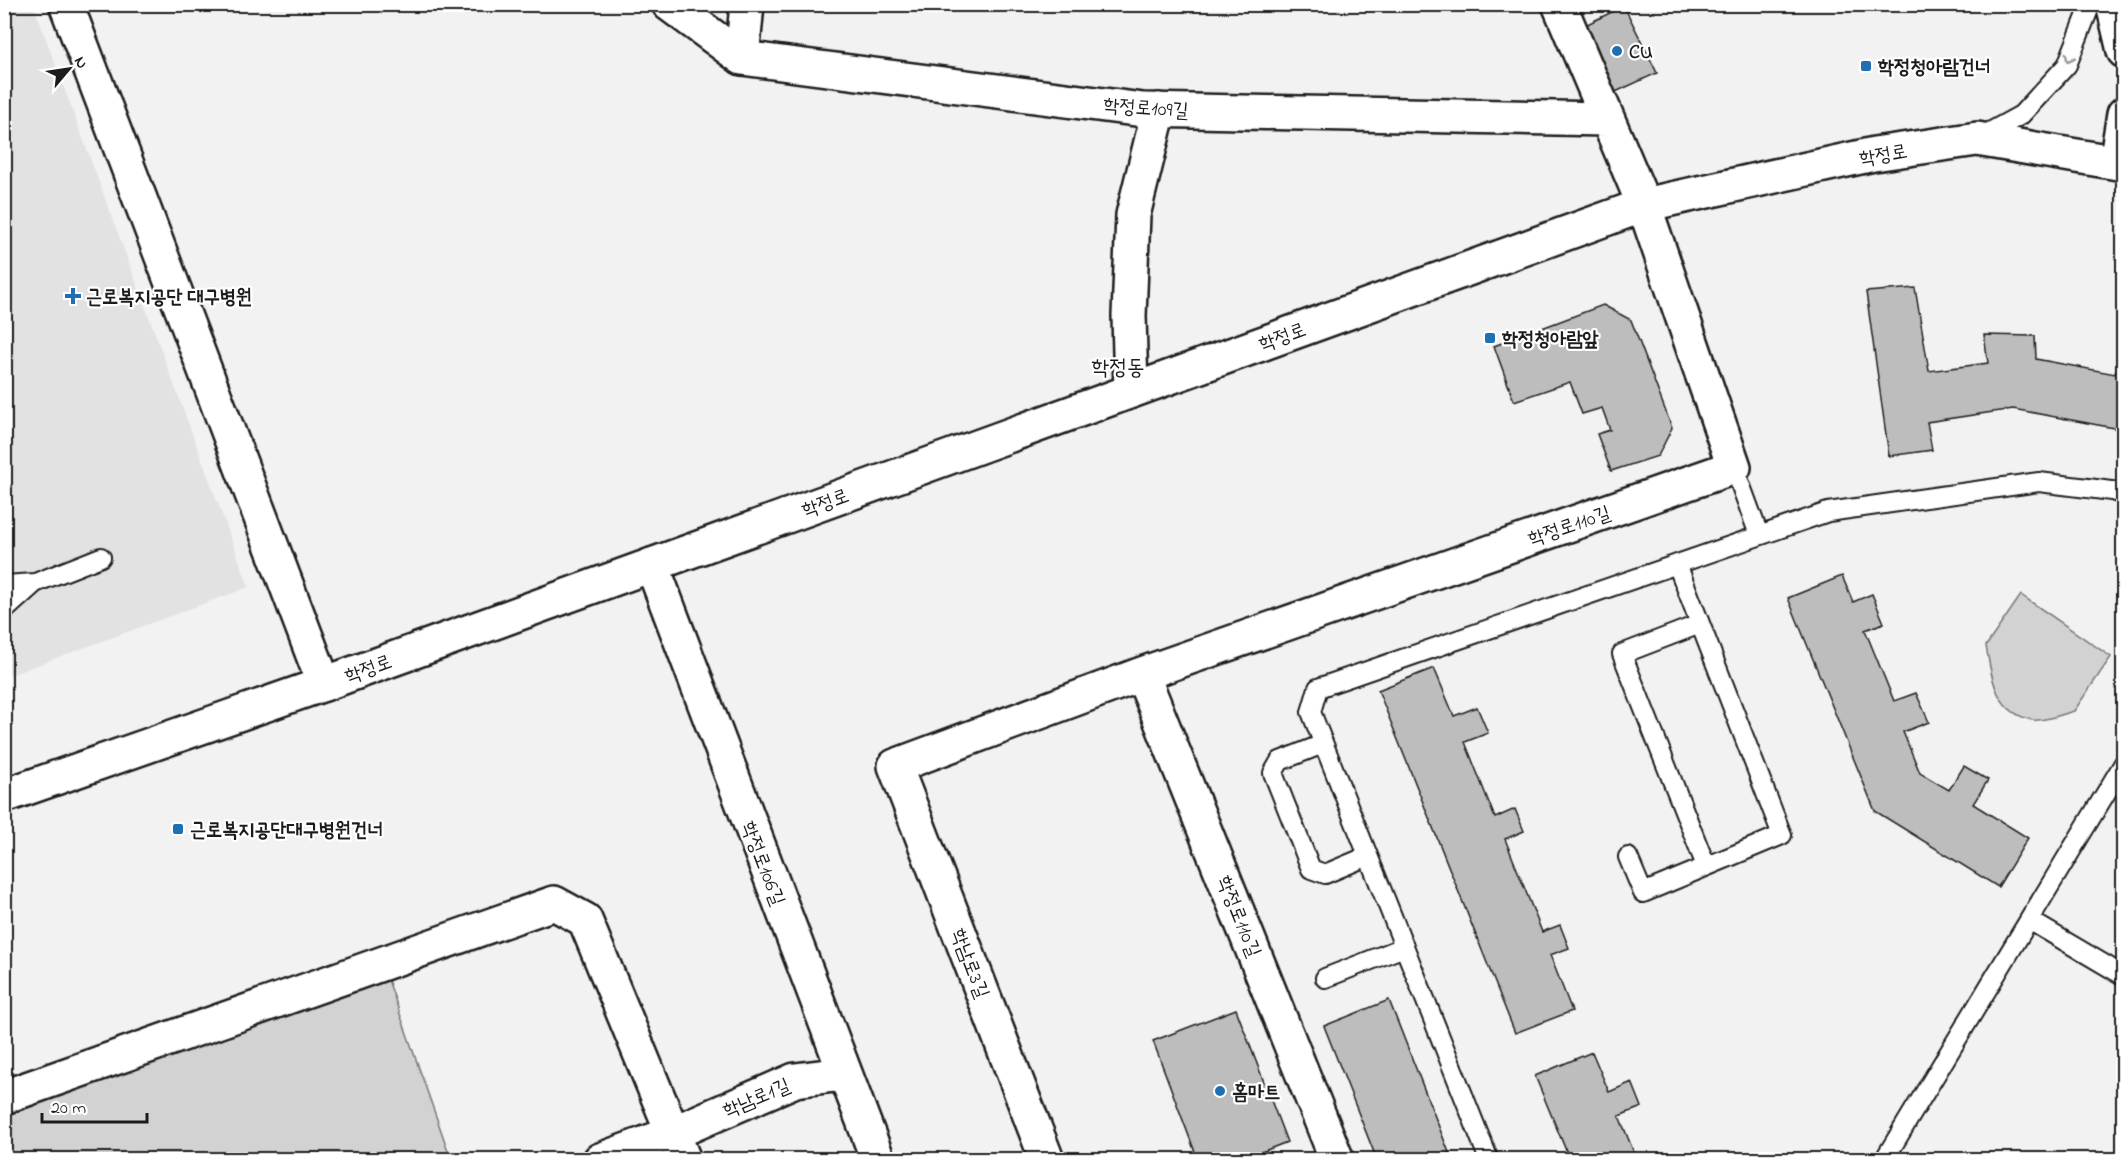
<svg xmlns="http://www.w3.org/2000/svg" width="2128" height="1164" viewBox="0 0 2128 1164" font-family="'Indie Flower','Poor Story',sans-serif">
  <rect width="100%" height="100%" fill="#f2f2f2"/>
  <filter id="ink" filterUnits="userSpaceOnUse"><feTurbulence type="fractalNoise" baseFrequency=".0167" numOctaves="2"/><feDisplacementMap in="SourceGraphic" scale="12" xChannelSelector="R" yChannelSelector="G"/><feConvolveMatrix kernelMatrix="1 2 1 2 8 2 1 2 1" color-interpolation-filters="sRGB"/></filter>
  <g filter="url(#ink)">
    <!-- built -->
    <path fill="#e2e2e2" d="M33 4 249 587 5 677 4 5Z"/>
    <!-- green -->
    <path fill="#d2d2d2" stroke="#777" stroke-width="1.5" d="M2021 595 2111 657 2074 711C2063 714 2044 722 2032 720 1995 712 1992 678 1986 646Z
      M386 974 451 1159H5L4 1110Z"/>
    <!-- building -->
    <path fill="#bdbdbd" stroke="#1c1c1c" stroke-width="1.5" d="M1624 6 1657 73 1609 95 1577 29Z
      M1915 288 1929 371 1988 363 1984 335 2035 336 2036 359 2115 374 2120 357 2124 358V433L2114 428 2013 409 1927 422 1932 450 1889 456 1866 292Z
      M1603 305 1631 320 1672 428 1658 456 1611 471 1597 434 1610 430 1602 408 1582 414 1570 382 1514 401 1494 346Z
      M1842 576 1853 602 1872 594 1884 623 1865 630 1894 701 1916 693 1929 722 1903 732 1920 773 1949 790 1964 766 1988 780 1973 804 2028 838 1998 887 1875 811 1788 598Z
      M1434 668 1454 716 1477 707 1488 733 1465 742 1495 818 1515 809 1524 831 1505 839 1542 932 1560 925 1569 948 1550 955 1572 1011 1515 1033 1378 690Z
      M1389 1000 1452 1160H1377L1324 1026Z
      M1236 1009 1287 1142 1241 1160H1198L1153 1041Z
      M1592 1052 1609 1092 1632 1082 1642 1107 1619 1116 1637 1160H1570L1535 1076Z"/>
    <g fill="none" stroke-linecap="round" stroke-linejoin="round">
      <!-- lane casing -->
      <g stroke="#1c1c1c" stroke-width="22">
        <path id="lane" d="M1979 138 2021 115 2067 65 2091 4
          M1734 467 1759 535
          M4 585 35 583 101 557
          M4 611 35 583
          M1700 624 1622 654 1706 866
          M1323 744 1280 761 1273 773 1311 869 1325 874 1368 856
          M1628 857 1643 893 1782 835 1677 564
          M2029 920 2124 976
          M1325 978 1404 947
          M1489 1160 1311 712 1318 688 1828 512 2039 482 2112 491 2124 495
          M1884 1160 2124 763"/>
      </g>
      <!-- street casing -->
      <g stroke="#1c1c1c" stroke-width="38">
        <path id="street" d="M66 4 324 684
          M669 4 742 58 1143 110 1606 119
          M2113 4 2124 51
          M742 58 747 4
          M2116 162 2124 114
          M1131 391 1129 316 1133 215 1159 110
          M652 565 878 1160
          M1142 674 1337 1160
          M4 1097 554 903 585 920 684 1160
          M600 1160 673 1133 795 1080 843 1074
          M1047 1160 895 766 1142 674 1734 467 1644 205 1559 4"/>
      </g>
      <!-- secondary casing -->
      <g stroke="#1c1c1c" stroke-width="38">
        <path id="secondary" d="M4 796 324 684 1644 205 1874 154 1977 139 2124 164"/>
      </g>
      <!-- lane -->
      <use href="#lane" stroke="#fff" stroke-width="18"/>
      <!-- street -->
      <use href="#street" stroke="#fff" stroke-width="33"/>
      <!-- secondary -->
      <use href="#secondary" stroke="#fff" stroke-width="33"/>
    </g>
    <!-- one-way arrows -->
    <defs><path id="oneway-chevron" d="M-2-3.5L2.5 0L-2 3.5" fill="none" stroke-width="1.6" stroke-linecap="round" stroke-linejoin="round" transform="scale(1.5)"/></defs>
    <use stroke="#999" href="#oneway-chevron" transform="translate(2069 58) rotate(116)"/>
  </g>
  <!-- markers -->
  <g fill="#1f6fb2" stroke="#fff" stroke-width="2">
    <circle cx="1617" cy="51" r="6"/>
    <rect x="1860" y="60" width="12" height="12" rx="3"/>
    <path d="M70 287h6v6h6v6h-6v6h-6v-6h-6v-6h6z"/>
    <rect x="1484" y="332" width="12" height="12" rx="3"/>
    <rect x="172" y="823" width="12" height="12" rx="3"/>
    <circle cx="1220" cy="1091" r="6"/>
  </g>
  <g text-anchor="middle" stroke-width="4.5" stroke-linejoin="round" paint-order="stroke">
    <!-- poi labels -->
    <g font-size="20" font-weight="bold" fill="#1c1c1c" stroke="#fff" text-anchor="start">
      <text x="1629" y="58">CU</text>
      <text x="1878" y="73">학정청아람건너</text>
      <text x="86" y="303">근로복지공단 대구병원</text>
      <text x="1502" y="345">학정청아람앞</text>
      <text x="190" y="836">근로복지공단대구병원건너</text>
      <text x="1232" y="1098">홈마트</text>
    </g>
    <!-- street labels -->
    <g font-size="20" fill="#1c1c1c" stroke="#fff">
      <text transform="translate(1146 107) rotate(4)" y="7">학정로109길</text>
      <text transform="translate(1883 154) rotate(-10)" y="7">학정로</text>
      <text transform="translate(1282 336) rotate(-20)" y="7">학정로</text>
      <text transform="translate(825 502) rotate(-20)" y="7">학정로</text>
      <text transform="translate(1569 525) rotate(-19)" y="7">학정로110길</text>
      <text transform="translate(368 668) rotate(-20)" y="7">학정로</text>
      <text transform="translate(764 863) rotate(69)" y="7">학정로106길</text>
      <text transform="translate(1240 916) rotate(68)" y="7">학정로110길</text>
      <text transform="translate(971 963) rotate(69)" y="7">학남로3길</text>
      <text transform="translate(756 1097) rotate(-23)" y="7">학남로1길</text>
    </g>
    <!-- quarter labels -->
    <g font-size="22" fill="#1c1c1c" stroke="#fff">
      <text x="1118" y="374">학정동</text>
    </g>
  </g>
  <!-- margin -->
  <rect width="2128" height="1164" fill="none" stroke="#fff" stroke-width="24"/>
  <rect x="12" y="12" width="2104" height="1140" fill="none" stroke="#1c1c1c" stroke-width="2" filter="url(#ink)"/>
  <!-- north arrow -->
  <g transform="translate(69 69) rotate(61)" stroke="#ffffff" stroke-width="4.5" paint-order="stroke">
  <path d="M0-4.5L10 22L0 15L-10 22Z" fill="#1c1c1c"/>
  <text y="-9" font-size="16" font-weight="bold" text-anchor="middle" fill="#1c1c1c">N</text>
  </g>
  <!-- scale -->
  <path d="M42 1113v9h105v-9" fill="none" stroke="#1c1c1c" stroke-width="3"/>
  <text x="51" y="1113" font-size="18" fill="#1c1c1c" stroke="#ffffff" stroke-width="4.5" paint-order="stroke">20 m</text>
</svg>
